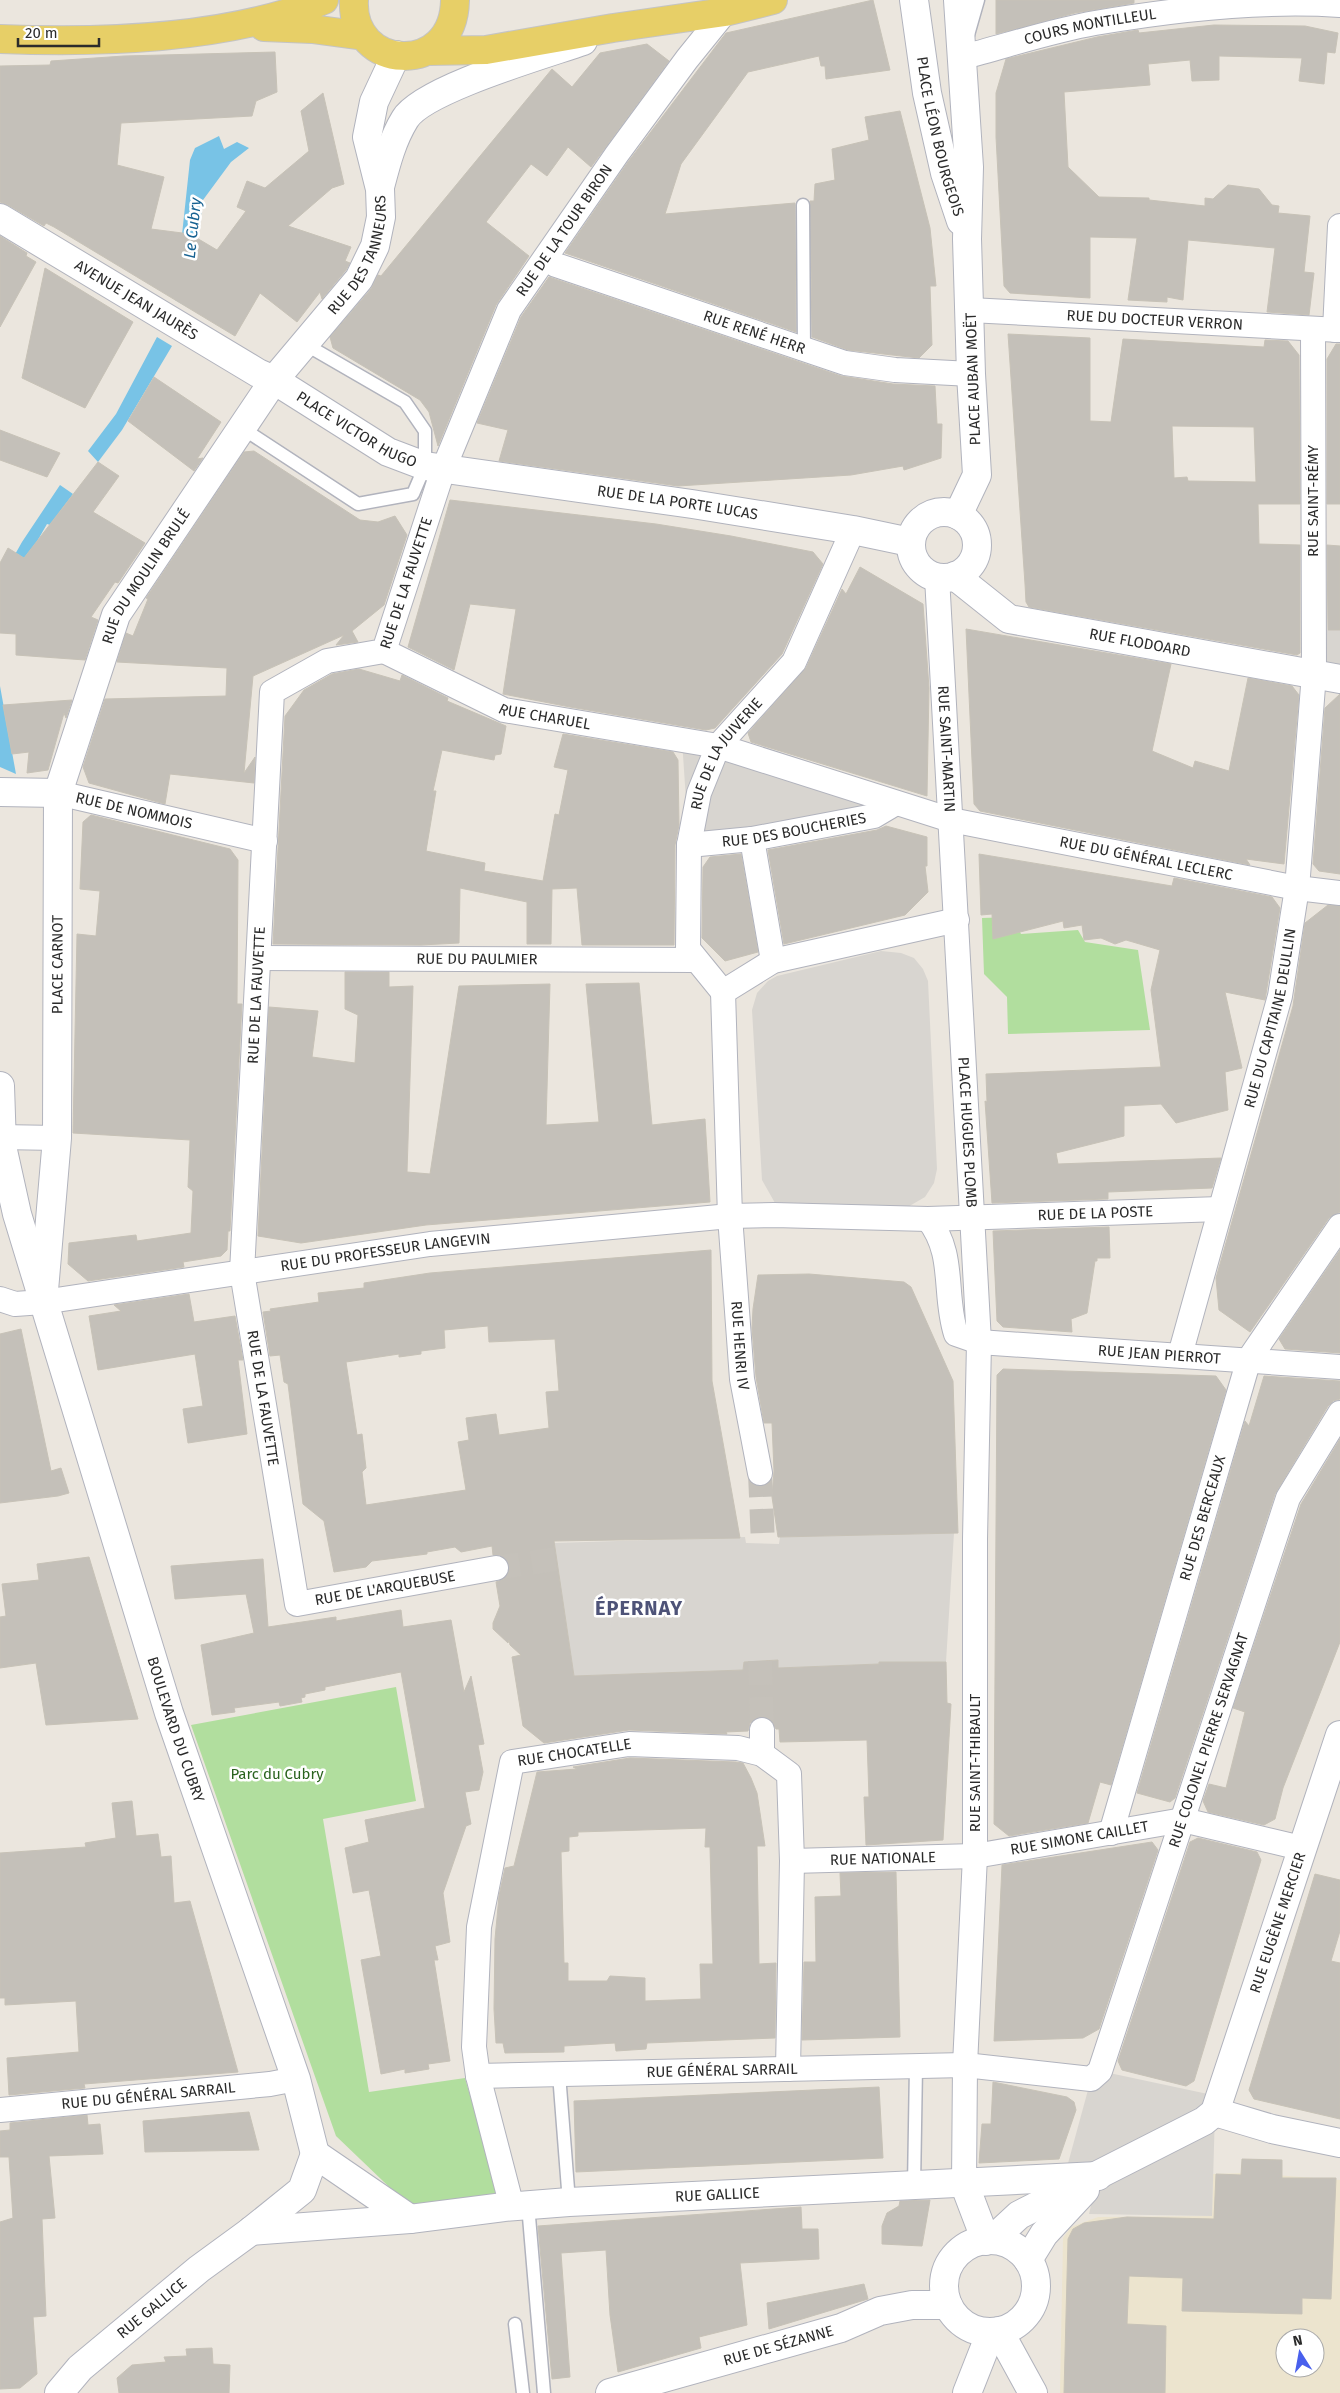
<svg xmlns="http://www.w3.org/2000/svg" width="1340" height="2393" viewBox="0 0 1340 2393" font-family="'Fira Sans',sans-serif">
  <rect width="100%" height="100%" fill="#ebe6de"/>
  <!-- education -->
  <path fill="#ece4ce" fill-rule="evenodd" d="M1243 2159H1276V2175L1340 2180V2393H1060L1063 2238 1071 2227 1098 2217 1212 2216 1213 2174 1243 2173ZM1285 2338H1315V2368H1285Z"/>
  <!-- green -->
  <path fill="#b1de9e" d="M1013 917 1021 934 1078 930 1085 942 1138 950 1150 1030 1008 1034 1007 997 984 974 982 918Z
    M396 1687 416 1801 323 1819 369 2092 465 2078 499 2195 408 2205 336 2136 191 1725Z"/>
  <!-- plaza -->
  <path fill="#d8d5d0" d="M1314 630H1340V679L1314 674Z
    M682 740 896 803 689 845Z
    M881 951 901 953 914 958 923 969 928 981 937 1169 934 1183 925 1197 906 1208 775 1203 762 1180 752 1010 757 993 768 981 777 976Z
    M954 1533 946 1662H879V1664L778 1668 777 1660 744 1662 743 1670 574 1676 554 1543 745 1537 746 1543 779 1544 780 1537Z
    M1100 2071 1222 2097 1215 2112 1212 2216 1089 2214 1098 2176 1064 2178 1091 2079Z"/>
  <!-- water -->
  <path fill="#78c3e6" d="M219 136 224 149 237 142 249 148 231 162 203 200 189 308 175 300 190 160 195 148Z
    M157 337 172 346 122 430 98 462 88 451 116 414Z
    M60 485 73 494 50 525 47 524 8 592 0 581 22 542Z
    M0 686 16 774 0 767Z"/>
  <!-- building -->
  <path fill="#c4c0b9" stroke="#c7c2b7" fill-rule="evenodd" d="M873 0 890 70 826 79 825 66H821L819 56 748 72 681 164 665 214 795 203 796 332 565 253 628 162 726 33Z
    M996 0H1134V3L1075 13 996 34Z
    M1214 25 1305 26 1338 33 1335 53 1327 52 1324 84 1299 81 1302 58 1219 56V80L1192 81 1190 60 1148 64 1150 85 1064 92 1068 167 1099 197 1149 198V200L1205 206V198L1213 199 1228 185 1259 189 1272 205 1279 206 1278 213 1310 216 1304 272 1314 273 1309 315 1267 312 1275 248 1188 240 1183 300 1167 297V302L1128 300 1137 238 1090 237V298L1010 293 1004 286 996 137V93L1006 59 1097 37 1138 30 1139 33Z
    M647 44 669 61 591 167 568 147 547 176 531 164 486 222 529 256 496 305 438 446 429 412 420 400 333 348 330 337 371 289 378 275 381 276 552 69 572 87 600 53Z
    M275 52 277 92 256 101 252 116 121 123 117 165 164 177 151 229 190 234 217 250 246 211 237 207 247 181 265 188 309 151 301 111 323 93 344 184 332 188 288 226 351 247 345 261 350 263 346 270 322 299 320 292 297 322 260 293 235 336 54 227 46 223 44 226 8 205 0 202V66L50 65 51 61 124 56Z
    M900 111 930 228 936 286H930L932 345 919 358 848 350 812 337 810 201H814L815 184 835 180 832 149 869 140 865 117Z
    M0 236 27 253 26 256 36 262 0 327Z
    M45 268 133 322 85 408 22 378Z
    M549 277 841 376 893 384 935 386 937 424H942L941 458 904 470 903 466 851 475 678 486 499 461 508 430 477 423 521 317Z
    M1008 334 1090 338V421L1111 422 1123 339 1264 347 1265 340 1288 341 1299 355 1300 504H1258L1259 544 1300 545V653L1297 655 1029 607 1026 602 1025 584ZM1172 426 1254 427 1256 482 1188 481 1187 477 1174 478Z
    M1336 344H1340V504H1327V359Z
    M154 377 221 422 197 459 203 458 194 471 128 421Z
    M0 430 60 453 47 477 0 460Z
    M254 451 360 520 378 522 395 516 407 535 384 605 352 631 358 642 336 645 344 635 253 676 244 773 255 757 254 783 170 774 165 804 89 783 83 767 105 699 226 696 227 668 117 662 126 633 133 636 148 599 146 598 244 452Z
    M98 462 119 476 93 512 145 543 118 583 115 582 91 617 98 620 85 660 16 655V634L0 633V563L8 548 24 558Z
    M450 500 656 524 731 536 813 552 823 564 782 654 715 728 706 730 570 707 503 694 516 609 470 604 454 670 408 647Z
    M1327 545 1340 546V630H1328Z
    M860 567 923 604 929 688 927 796 751 742 748 733 806 668 842 589 846 594Z
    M966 629 1171 664 1152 751 1193 768 1195 761 1229 771 1248 678 1292 686 1299 695 1284 864 1246 859 1250 865 980 811 974 804Z
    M359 669 400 681 402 675 448 698 447 701 506 726 501 754 495 755 494 760 442 750 433 791H436L426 851 485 863 484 871 543 881 555 814 559 815 568 770 554 767 563 734 673 752 678 760 679 825 675 845 674 945H582L577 888 552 889 551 944H527V902L460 888 459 943 421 945 273 944 285 716 304 690 332 674Z
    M1340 694V874L1319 871 1313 864 1325 708Z
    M72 700 66 718 64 713 48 770 27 773 29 752 12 754 3 705Z
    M91 815 230 849 238 860 237 1004H242L230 1231H228L227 1250 221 1256 183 1262 184 1267 88 1281 68 1264 69 1243 136 1235 137 1241 191 1233 193 1191 188 1187 190 1140 73 1133 77 934 96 936 100 891 80 889 83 822Z
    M886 826 927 837V866H925L928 892 905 915 784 944 768 850 877 830Z
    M741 854 758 952 725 961 702 938 703 867 710 857Z
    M979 854 1172 886 1174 878 1272 897 1280 908 1265 1000 1225 992 1242 1068 1225 1072 1228 1110 1176 1123 1161 1104 1124 1106V1136L1056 1153 1058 1164 1221 1158 1212 1188 1108 1192V1199L992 1203 985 1101 987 1102 986 1074 1161 1067 1151 990 1160 950 1126 940 1115 944 1101 938 1084 940 1082 925 1064 928 1063 921 993 939 992 914 981 915Z
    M1328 905 1340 906V1212L1329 1218 1250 1332 1219 1310 1216 1278 1293 1006 1305 923Z
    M345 972H389V987L413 986 407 1172 430 1174 459 986 550 984 546 1125 599 1122 586 984 639 983 652 1125 705 1119 710 1202 426 1225 301 1243 258 1236 269 1007 318 1011 312 1057 355 1063 358 1015 345 1009Z
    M1109 1227 1110 1258H1097V1261H1095L1087 1313 1071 1319 1072 1332 1003 1327 997 1321 993 1231Z
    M711 1250 712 1381 740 1538 554 1541 574 1676 743 1670 744 1662 778 1660V1668L879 1664V1662H946L947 1703 951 1704 943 1840 866 1845 864 1797H869L867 1740 780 1742 779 1729H776L769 1718 762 1716 750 1723 748 1731 726 1732 727 1734 629 1730 544 1743 523 1726 512 1657 521 1655 510 1645 509 1640 508 1643 493 1629V1623L500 1606 496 1582 504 1579 509 1572V1565L506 1559 500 1555H493L492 1546 461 1552 455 1547 427 1552V1554L372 1561 366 1567 334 1572 324 1521 303 1504 288 1384 284 1382 280 1355 270 1356 263 1312 271 1311 270 1309 319 1302 318 1293 364 1288V1283L430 1273ZM488 1326 489 1342 555 1339 559 1391 546 1392 549 1428 499 1435 496 1414 466 1418 469 1440 458 1442 466 1490 366 1505 362 1472 366 1468 362 1434 357 1435 346 1362 399 1354V1357L421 1354V1351L445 1348 444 1330Z
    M1340 1250V1353L1285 1349 1279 1339Z
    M809 1274 904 1282 911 1287 953 1381 958 1533 778 1537 772 1497 774 1471 772 1423H764L756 1377 752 1328 753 1309 758 1275Z
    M189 1294 194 1322 235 1316 243 1360H238L247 1434 188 1443 183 1409 203 1406 195 1354 98 1370 89 1316 121 1311 114 1305Z
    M21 1329 51 1471 61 1468 69 1493 58 1496 0 1503V1334Z
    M1003 1369 1216 1376 1226 1390 1111 1785 1100 1782 1088 1823 1009 1836 994 1824 997 1375Z
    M1264 1376 1340 1381V1399L1333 1401 1328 1406 1275 1494 1175 1798 1170 1802 1137 1793 1245 1421 1249 1426Z
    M1340 1439V1642L1283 1788 1275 1819 1264 1825 1208 1812 1203 1801 1209 1784 1226 1788 1245 1712 1233 1708 1301 1504Z
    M89 1557 138 1719 46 1725 36 1663 0 1668V1617L6 1616 2 1584 39 1580 37 1564Z
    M263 1559 268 1627 336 1617V1621L401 1610 403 1627 451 1620 464 1692 471 1676 484 1744 478 1745 483 1772 479 1790 465 1792 471 1824 466 1826 443 1893 450 1942 435 1946 438 1960H434L450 2061 428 2064 429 2069 405 2073V2069L381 2074 361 1960 381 1956 369 1890 353 1893 345 1848 369 1842 365 1820 425 1808 401 1672 325 1687V1690L305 1694V1697L301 1698 302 1702 280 1706 279 1702 234 1708 235 1712 212 1715 201 1645 254 1633 246 1594 175 1599 171 1566Z
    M630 1758 736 1762 743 1763 751 1778 757 1793 765 1846H757L759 1964 776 1963 775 2038 647 2043 646 2049 616 2051 615 2043 564 2046V2052L505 2053 503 2043H496L494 2009 495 1939 499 1896 505 1868 514 1866 537 1772 577 1769 573 1767ZM706 1828 705 1847H710L713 1964H700L701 1999 645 2001V1978L610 1976 607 1981H568V1963H564L561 1852 569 1851V1837L578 1836V1832Z
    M132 1801 136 1836 158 1834 161 1857 171 1856 174 1903 190 1901 238 2072 84 2084 85 2088 9 2095 7 2058 79 2052 76 2001 5 2005V1998H0V1853L86 1847 85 1843 116 1838 112 1803Z
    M1198 1838 1257 1852 1261 1860 1194 2081 1186 2086 1122 2070 1118 2061 1190 1842Z
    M1152 1842 1158 1850 1099 2029 1083 2038 994 2041 1002 1865Z
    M896 1872 900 2037 802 2040 804 1962H816L815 1897 841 1896 840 1873Z
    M1315 1874 1340 1880V1931L1331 1961 1340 1963V2119L1254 2099 1249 2090Z
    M993 2082 1067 2097 1074 2102 1076 2110 1059 2159 979 2163 982 2124H991Z
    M879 2087 883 2158 576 2172 574 2101Z
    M249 2112 259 2150 145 2152 143 2121Z
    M87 2115 88 2125 100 2124 103 2154 49 2156 55 2218 42 2219 46 2316 33 2317 37 2374 20 2388 0 2389V2222L13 2218 9 2157H0V2131L10 2130V2123Z
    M1242 2159 1282 2160V2178H1336L1331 2299 1302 2298V2314L1182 2311 1183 2278 1129 2276 1127 2324 1166 2326 1165 2393H1064L1068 2239 1073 2229 1084 2223 1127 2217 1214 2219 1216 2174 1241 2175Z
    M930 2200 922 2246 882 2244V2226L887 2213 899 2206 900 2201Z
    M801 2207 802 2229H818L819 2259 740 2263 747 2325 699 2337 701 2348 618 2372 610 2315 606 2250 561 2253 570 2377 552 2379 538 2226Z
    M864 2284 868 2299 769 2329 767 2303Z
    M212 2348 213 2364 230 2365 229 2393H119L117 2378 132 2365 166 2362 164 2357 187 2356 186 2349Z"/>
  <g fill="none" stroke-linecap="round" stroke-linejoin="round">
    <!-- street-tunnel -->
    <path stroke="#c5c1ba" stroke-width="24" stroke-dasharray="24 12" stroke-linecap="butt" d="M760 1473 763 1544
      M496 1568 557 1559
      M760 1661 762 1730"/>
    <!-- lane casing -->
    <g stroke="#b1b3bd" stroke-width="15">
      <path id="lane" d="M968 35 978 0
        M803 205 804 351
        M242 428 358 504 413 494 425 466V431L405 402 303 343
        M559 2074 569 2202
        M914 2186 916 2066
        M528 2205 544 2393
        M515 2324 523 2393"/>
    </g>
    <!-- street casing -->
    <g stroke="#b1b3bd" stroke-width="26">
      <g id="street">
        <path id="s1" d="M963 57C1006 46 1050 31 1095 23 1171 10 1263 0 1340 5"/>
        <path id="s2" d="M545 259 556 265 845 363 895 370 971 374"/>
        <path id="s3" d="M970 310 1340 330"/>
        <path d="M1335 330 1340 226"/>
        <path id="s4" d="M937 577 979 1342 975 1539V1856L965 2065 964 2183"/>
        <path id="s5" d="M384 651 504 710 718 746 951 820 1297 888 1340 893"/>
        <path id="s6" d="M58 793 265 841"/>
        <path d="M752 839 773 961"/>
        <path id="s7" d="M689 845 752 839 874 816 896 803"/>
        <path id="s8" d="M259 958 695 960"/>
        <path id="s9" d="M723 992 688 949 689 845 699 793 718 746 794 662 853 530"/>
        <path id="s10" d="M723 992 730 1216 742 1379 760 1473"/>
        <path d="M723 992 773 961 957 920"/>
        <path d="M0 1137 57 1138"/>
        <path id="s11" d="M928 1219C956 1254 943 1294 956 1334L979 1342 1340 1367"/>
        <path id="s12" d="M0 1299 15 1304 43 1302 430 1244 730 1216 774 1215 928 1219 1220 1209"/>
        <path id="s13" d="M1180 1355 1280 996 1297 888 1314 674 1313 329"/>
        <path id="s14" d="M496 1568 297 1604 242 1272 272 692 327 661 384 651 443 470 509 310 617 154 687 59 725 12"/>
        <path d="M762 1754V1730"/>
        <path id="s15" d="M1111 1833 1249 1359 1340 1226"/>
        <path id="s16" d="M792 1861 975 1856 1183 1820 1301 1848"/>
        <path id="s17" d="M478 2076 965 2065 1091 2079 1100 2071 1288 1498 1340 1413"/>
        <path id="s18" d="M0 2110 270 2084 296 2079"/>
        <path id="s19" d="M512 2207 478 2076 474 2047 479 1927 512 1762 629 1744 738 1748 762 1754 789 1774 792 1861 788 2069"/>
      </g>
    </g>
    <!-- secondary casing -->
    <g stroke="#b1b3bd" stroke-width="30">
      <g id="secondary">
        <path id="s20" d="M914 0 927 93 945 173 961 221"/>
        <path d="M380 187C386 164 392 140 405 119 423 89 546 54 583 41"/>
        <path id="s21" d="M0 218 258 373 274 380 388 452 425 466 692 504 853 530 910 542"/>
        <circle cx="944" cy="545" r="33"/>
        <path d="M958 515 977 475 971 374 967 239 969 167 958 0"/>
        <path id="s22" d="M955 576 1009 619 1340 679"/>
        <path d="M0 792 58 793"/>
        <path id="s23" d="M0 1086 2 1146 17 1214 169 1713 296 2079 315 2154"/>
        <path id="s24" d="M43 1302 57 1138 58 793 116 615 274 380 359 279 375 246 381 217 380 189 367 137 374 102 396 55"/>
        <path d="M1215 2112 1272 2129 1340 2143"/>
        <path d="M315 2154 410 2219"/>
        <path d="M964 2183 986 2241"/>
        <path id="s25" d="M251 2231 410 2219 504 2207 569 2202 1098 2176"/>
        <path id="s26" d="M992 2240 1019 2215 1204 2121 1215 2112 1340 1735"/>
        <circle cx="990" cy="2286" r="46"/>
        <path d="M1028 2260 1044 2234 1085 2190"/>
        <path d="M999 2331 1033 2393"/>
        <path id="s27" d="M59 2393 80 2368 199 2269 251 2231 302 2190 315 2154"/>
        <path id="s28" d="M610 2393 841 2328 880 2311 912 2305H948"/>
        <path d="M967 2393 991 2332"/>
      </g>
    </g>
    <!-- primary casing -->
    <g stroke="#c4c4c4" stroke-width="30">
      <path id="primary" d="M354 0C350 71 454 78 455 0
        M264 27 312 29 364 36
        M0 39C100 43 231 39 324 0
        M427 51 486 50 613 28 725 12 773 0"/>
    </g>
    <!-- lane -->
    <use href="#lane" stroke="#fff" stroke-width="12"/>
    <!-- street -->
    <use href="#street" stroke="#fff" stroke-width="24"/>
    <!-- secondary -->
    <use href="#secondary" stroke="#fff" stroke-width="28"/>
    <!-- primary -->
    <use href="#primary" stroke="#e7cf67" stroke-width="28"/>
  </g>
  <g text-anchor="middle" stroke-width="5" stroke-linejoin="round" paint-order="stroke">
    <!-- street labels -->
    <g font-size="15" fill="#2b2b2b" stroke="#fff">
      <text dy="5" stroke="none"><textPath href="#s1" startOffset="131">COURS MONTILLEUL</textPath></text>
      <text dy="5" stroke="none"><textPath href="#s20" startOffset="139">PLACE LÉON BOURGEOIS</textPath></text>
      <text dy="5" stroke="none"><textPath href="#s14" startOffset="1701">RUE DE LA TOUR BIRON</textPath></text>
      <text dy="5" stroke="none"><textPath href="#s24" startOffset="1134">RUE DES TANNEURS</textPath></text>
      <text dy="5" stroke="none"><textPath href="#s21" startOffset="159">AVENUE JEAN JAURÈS</textPath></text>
      <text dy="5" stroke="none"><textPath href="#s3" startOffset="185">RUE DU DOCTEUR VERRON</textPath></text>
      <text dy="5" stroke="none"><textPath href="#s2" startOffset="222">RUE RENÉ HERR</textPath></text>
      <text transform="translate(973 379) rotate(-92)" y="5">PLACE AUBAN MOËT</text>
      <text dy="5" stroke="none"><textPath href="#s21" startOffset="415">PLACE VICTOR HUGO</textPath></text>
      <text transform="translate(1313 501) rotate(-90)" y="5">RUE SAINT-RÉMY</text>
      <text dy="5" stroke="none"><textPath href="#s21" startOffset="748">RUE DE LA PORTE LUCAS</textPath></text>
      <text dy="5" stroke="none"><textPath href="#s24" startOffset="745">RUE DU MOULIN BRULÉ</textPath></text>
      <text dy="5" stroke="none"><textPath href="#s14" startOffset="1312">RUE DE LA FAUVETTE</textPath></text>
      <text dy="5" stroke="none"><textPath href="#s22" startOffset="202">RUE FLODOARD</textPath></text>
      <text dy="5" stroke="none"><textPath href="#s5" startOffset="175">RUE CHARUEL</textPath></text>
      <text dy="5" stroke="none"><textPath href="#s4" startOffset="172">RUE SAINT-MARTIN</textPath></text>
      <text dy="5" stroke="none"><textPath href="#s9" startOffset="260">RUE DE LA JUIVERIE</textPath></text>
      <text dy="5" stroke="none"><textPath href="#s6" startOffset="78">RUE DE NOMMOIS</textPath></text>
      <text dy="5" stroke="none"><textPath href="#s7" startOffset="106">RUE DES BOUCHERIES</textPath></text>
      <text dy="5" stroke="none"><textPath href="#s5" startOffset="794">RUE DU GÉNÉRAL LECLERC</textPath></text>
      <text dy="5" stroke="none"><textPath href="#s8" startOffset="218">RUE DU PAULMIER</textPath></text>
      <text dy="5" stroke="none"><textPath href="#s24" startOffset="338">PLACE CARNOT</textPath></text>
      <text dy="5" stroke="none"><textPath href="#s14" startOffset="816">RUE DE LA FAUVETTE</textPath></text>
      <text dy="5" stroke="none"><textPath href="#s13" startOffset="349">RUE DU CAPITAINE DEULLIN</textPath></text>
      <text dy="5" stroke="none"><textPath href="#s4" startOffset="556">PLACE HUGUES PLOMB</textPath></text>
      <text dy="5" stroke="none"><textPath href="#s12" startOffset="1102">RUE DE LA POSTE</textPath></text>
      <text dy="5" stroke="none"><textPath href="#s12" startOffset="390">RUE DU PROFESSEUR LANGEVIN</textPath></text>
      <text dy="5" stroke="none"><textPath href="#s10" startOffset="354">RUE HENRI IV</textPath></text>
      <text dy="5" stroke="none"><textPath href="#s11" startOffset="325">RUE JEAN PIERROT</textPath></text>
      <text transform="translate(263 1398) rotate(81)" y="5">RUE DE LA FAUVETTE</text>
      <text dy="5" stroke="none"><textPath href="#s15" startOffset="328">RUE DES BERCEAUX</textPath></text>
      <text transform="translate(385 1588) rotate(-10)" y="5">RUE DE L'ARQUEBUSE</text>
      <text dy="5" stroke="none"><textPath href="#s23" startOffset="669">BOULEVARD DU CUBRY</textPath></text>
      <text dy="5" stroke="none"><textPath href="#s17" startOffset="974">RUE COLONEL PIERRE SERVAGNAT</textPath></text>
      <text dy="5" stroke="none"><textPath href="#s19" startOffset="516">RUE CHOCATELLE</textPath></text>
      <text transform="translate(975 1763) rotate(-90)" y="5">RUE SAINT-THIBAULT</text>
      <text dy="5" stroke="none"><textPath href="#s16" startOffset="289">RUE SIMONE CAILLET</textPath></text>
      <text dy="5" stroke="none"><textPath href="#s16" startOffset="91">RUE NATIONALE</textPath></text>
      <text dy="5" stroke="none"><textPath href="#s26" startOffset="458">RUE EUGÈNE MERCIER</textPath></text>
      <text dy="5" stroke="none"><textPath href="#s17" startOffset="244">RUE GÉNÉRAL SARRAIL</textPath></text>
      <text dy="5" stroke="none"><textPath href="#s18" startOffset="149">RUE DU GÉNÉRAL SARRAIL</textPath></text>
      <text dy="5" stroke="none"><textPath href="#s25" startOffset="468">RUE GALLICE</textPath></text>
      <text dy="5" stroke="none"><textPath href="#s27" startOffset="126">RUE GALLICE</textPath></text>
      <text dy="5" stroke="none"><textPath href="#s28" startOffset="175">RUE DE SÉZANNE</textPath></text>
    </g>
    <!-- park labels -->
    <g font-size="15" fill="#2a631f" stroke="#fff">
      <text x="277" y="1779">Parc du Cubry</text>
    </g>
    <!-- water labels -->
    <g font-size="16" font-style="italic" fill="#176292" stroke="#fff">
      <text transform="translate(192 228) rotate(-84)" y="6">Le Cubry</text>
    </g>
    <!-- district labels -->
    <g font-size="20" font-weight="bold" letter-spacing="1" fill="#4e5378" stroke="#fff">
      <text x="639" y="1615">ÉPERNAY</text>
    </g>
  </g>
  <!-- north arrow -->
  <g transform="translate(1300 2353) rotate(349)"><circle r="24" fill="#ffffff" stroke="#aaaaaa"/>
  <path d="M0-4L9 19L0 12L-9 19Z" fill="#4960ed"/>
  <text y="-8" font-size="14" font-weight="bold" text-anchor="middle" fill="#2b2b2b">N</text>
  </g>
  <!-- scale -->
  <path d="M18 38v8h81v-8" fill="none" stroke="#2b2b2b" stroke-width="2.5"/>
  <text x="25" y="38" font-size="15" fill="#2b2b2b" stroke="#ffffff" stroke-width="4" paint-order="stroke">20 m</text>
</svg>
